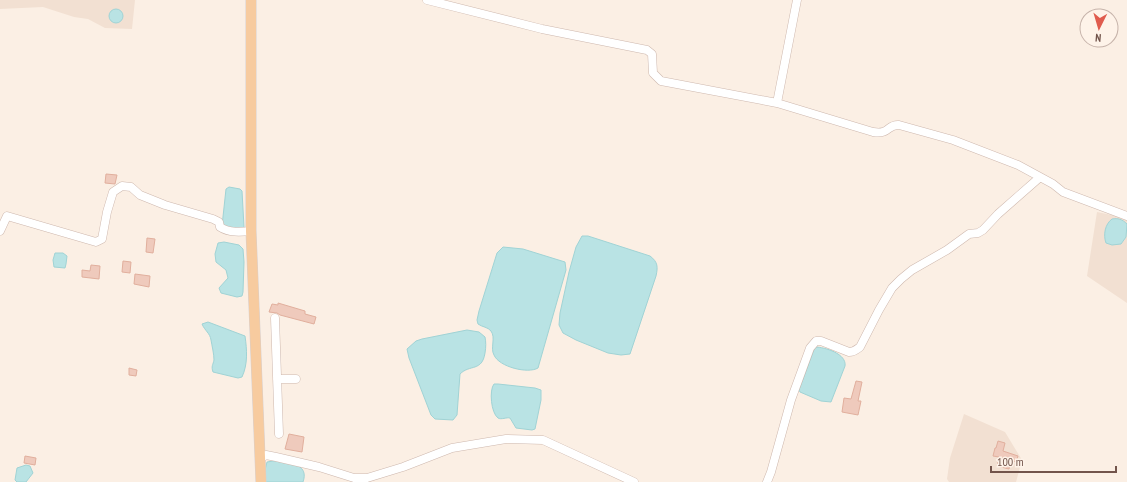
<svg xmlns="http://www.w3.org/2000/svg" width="1127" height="482" viewBox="0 0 1127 482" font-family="'PT Sans Narrow',sans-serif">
  <rect width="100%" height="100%" fill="#fbefe4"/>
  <!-- residential -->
  <path fill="#f2e0d2" d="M0 0H135L132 29 105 28 88 19 74 17 43 7 0 9Z
    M1097 212 1127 218V303L1087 276Z
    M964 414 1005 432 1022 460 1016 482H949L947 479 950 458Z"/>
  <!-- water -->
  <path fill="#b9e3e4" stroke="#a0d3d5" d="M109 16a7 7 0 1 1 14 0a7 7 0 1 1-14 0Z
    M229 187 240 189 242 191 244 227 242 230 222 226 226 189Z
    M1112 219C1118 218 1122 219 1127 224L1126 237 1121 244 1112 245 1106 243C1103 235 1105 224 1112 219Z
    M582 236H588L650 256C658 262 658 267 656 276L630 354 621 355 608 353 576 340 563 333 559 325 560 313 569 272 576 247Z
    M224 242 239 245 243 249 244 262 243 292 242 296 237 297 221 293 219 288 228 278 226 270 216 262 215 254 218 243Z
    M503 247 523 249 565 262 566 270 538 368C528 374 499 367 494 355 490 348 496 338 491 331 488 327 482 327 478 324L477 320 479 311 497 253Z
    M55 253H63L67 256 66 264 65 268 54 267 53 260Z
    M208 322 245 336C247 350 248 364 242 377L238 378 213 372C211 366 213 365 214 360 214 354 212 346 211 340 210 333 205 331 202 324Z
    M467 330 479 332 485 337C486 342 486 347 485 353 482 372 470 364 460 374L457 415 453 420 435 419 431 415 409 358 407 349 416 341 422 339Z
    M815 347C825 347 847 354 845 366L831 402 821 401 800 392 799 390Z
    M494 384H498L535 388 541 390V400L535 429 532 430 516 428 510 418C507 417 501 420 498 418 491 413 489 390 494 384Z
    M279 460C292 463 309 465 303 482H265L264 474 267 462Z
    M26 465 30 466 33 473 26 482H17L15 480 17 468Z"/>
  <!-- building -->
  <path fill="#efcabc" stroke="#e1af9d" d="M106 174 117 175 115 184 105 183Z
    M147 238 155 239 153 253 146 252Z
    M123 261 131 262 130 273 122 272Z
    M91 265 100 266 99 279 82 277V270L90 271Z
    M135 274 150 276 149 287 134 284Z
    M278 303 305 311V314L316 317 314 324 280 315 277 313 269 312 272 304 278 305Z
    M129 368 137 370 136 376 129 375Z
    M856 381 862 382 858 401H861L858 415 842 412 844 398 851 399Z
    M289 434 304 437 302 452 285 449Z
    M998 441 1005 443 1003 451 1018 456 1016 462 1009 460 1011 461 1009 469 997 466 999 457 993 456 995 448H996Z
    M25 456 36 458 35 465 24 463Z"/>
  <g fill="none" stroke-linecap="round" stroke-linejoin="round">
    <!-- minor casing -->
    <g stroke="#ceb8ae" stroke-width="9">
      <path id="minor" d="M427 0 542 29 647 50 652 54 653 73 661 81 777 103 873 132C890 135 887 124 899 125L953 140 1018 165 1053 184 1063 192 1127 216
        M777 103 797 0
        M0 231 7 216 96 242 102 239 107 212 113 192 122 186 131 187 140 195 165 205 213 219 219 222 220 227C229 233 241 232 251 231
        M275 318 279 434
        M277 379H296
        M261 458 266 455 276 457 319 467 354 478H367L403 467 452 448 506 439 543 440 634 482
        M767 482 771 472 791 400 810 348 816 341H821L849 352C854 352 856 350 860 347L879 310 892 288 901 279 912 270 947 250 969 234 978 233 983 230 998 214 1039 178"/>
    </g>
    <!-- major casing -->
    <g stroke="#d8cfcd" stroke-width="11">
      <path id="major" d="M251 0V231L261 482"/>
    </g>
    <!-- minor -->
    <use href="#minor" stroke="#fff" stroke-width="8"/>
    <!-- major -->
    <use href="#major" stroke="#f7cb9f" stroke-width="10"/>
  </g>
  <!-- north arrow -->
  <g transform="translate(1099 28) rotate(185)"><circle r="19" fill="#fef3e9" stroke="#c6b3aa"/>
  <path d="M0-3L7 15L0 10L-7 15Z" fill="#e05c4e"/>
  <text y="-6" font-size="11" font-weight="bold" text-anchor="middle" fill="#72544b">N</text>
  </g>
  <!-- scale -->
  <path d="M991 466v6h125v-6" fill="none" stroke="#72544b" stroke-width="2"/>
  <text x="997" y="466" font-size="12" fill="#72544b" stroke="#fef3e9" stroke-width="3" paint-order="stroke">100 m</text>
</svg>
